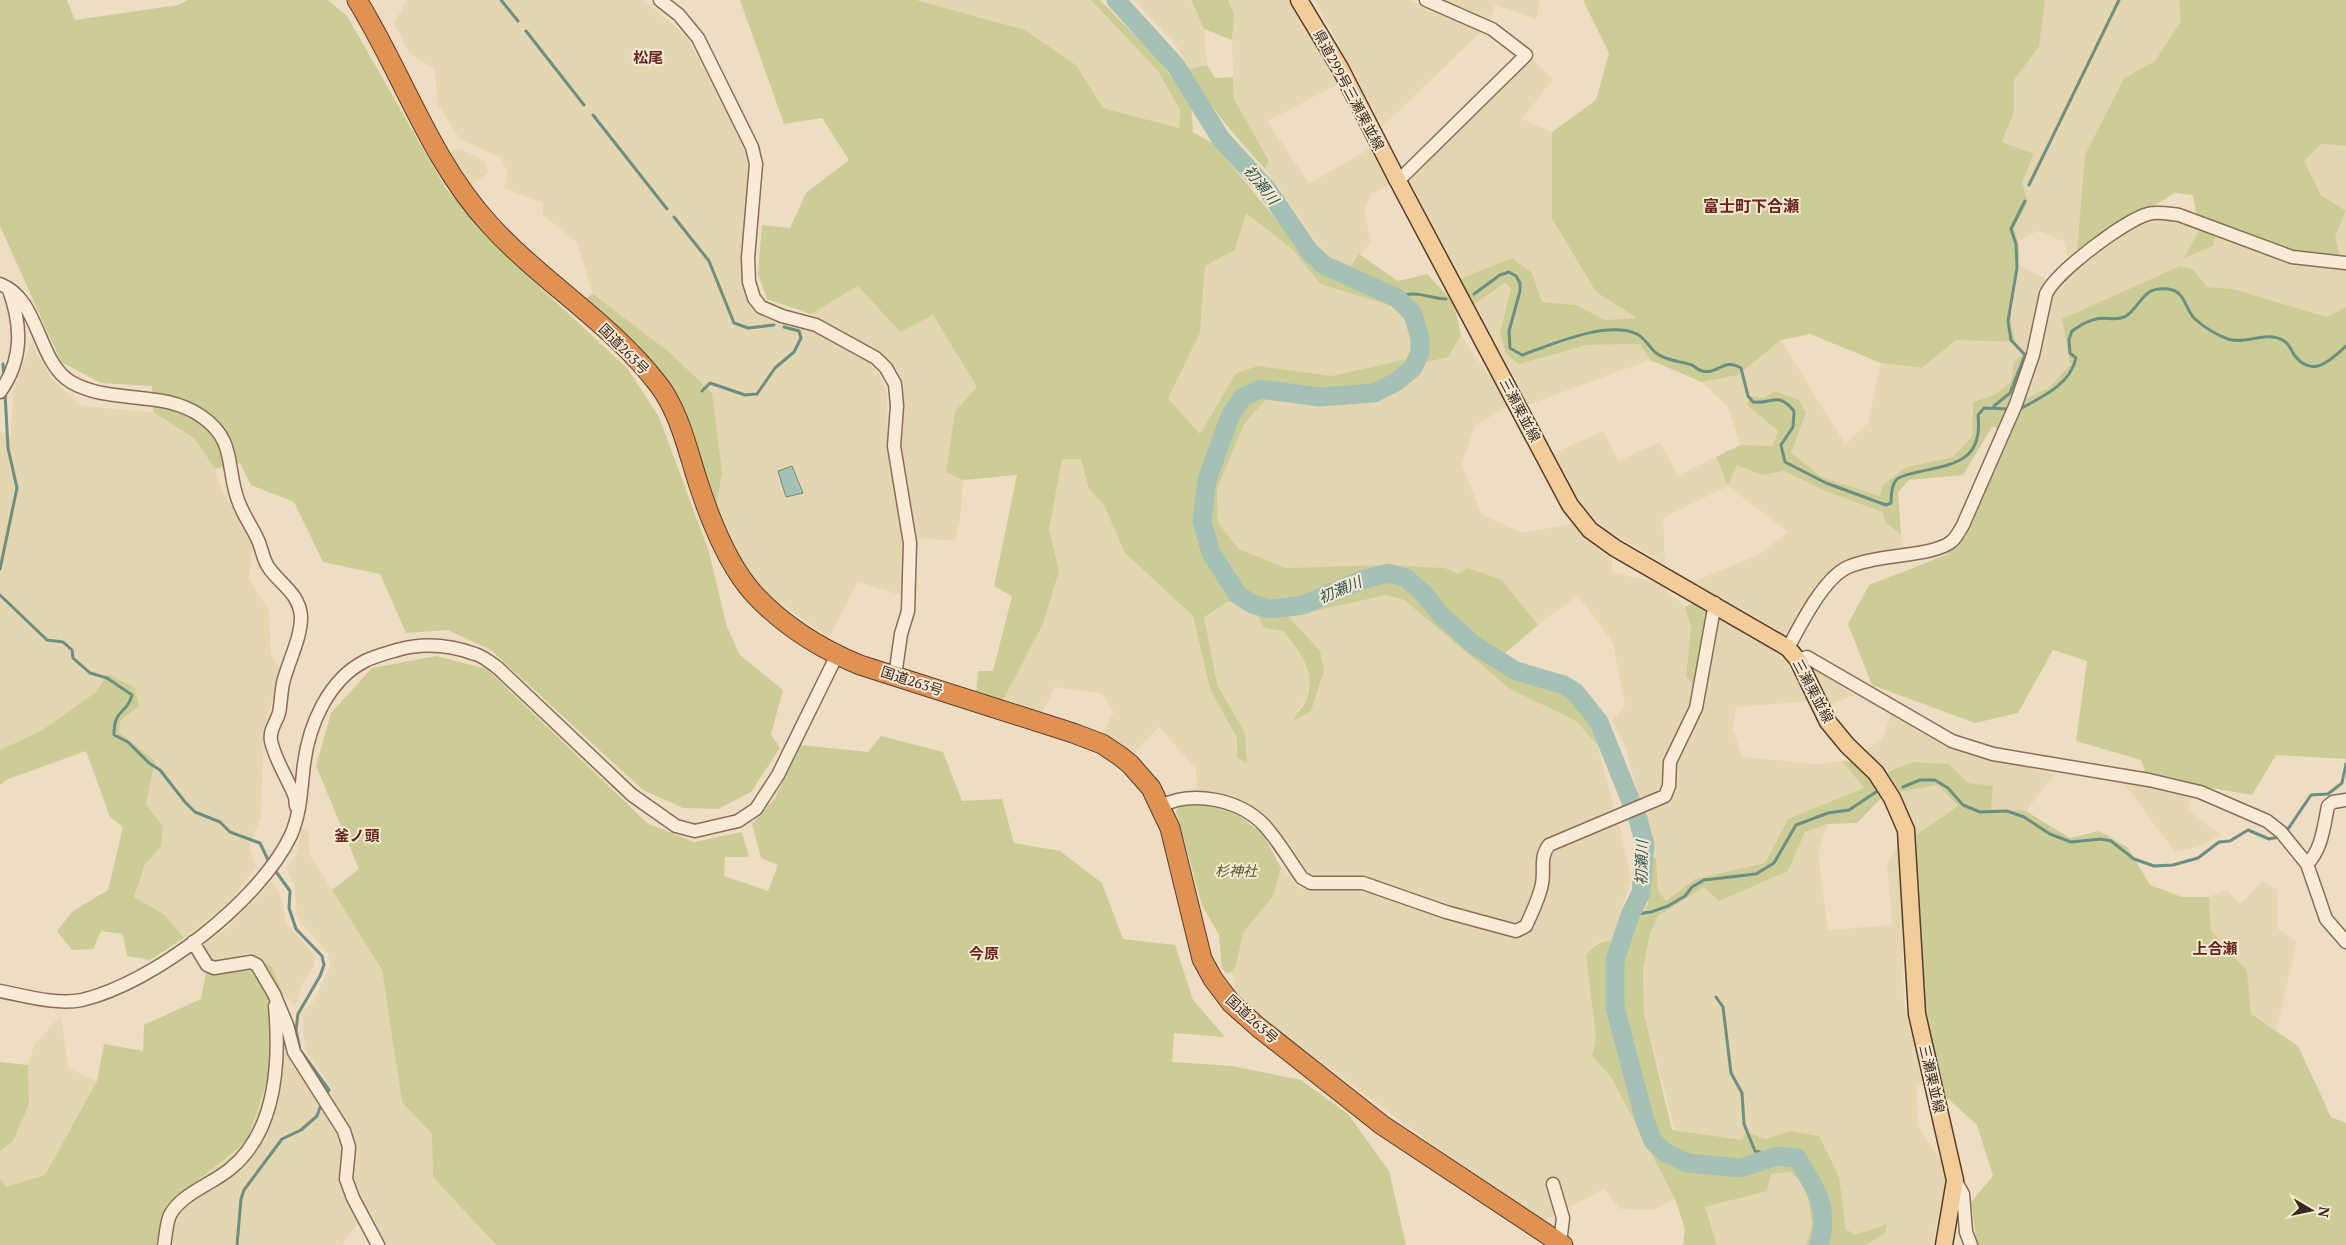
<svg xmlns="http://www.w3.org/2000/svg" width="2346" height="1245" viewBox="0 0 2346 1245" font-family="'PT Serif','Noto Sans JP',serif">
  <rect width="100%" height="100%" fill="#eeddc2"/>
  <!-- farmland -->
  <path fill="#e4d6b0" d="M407 0H644L686 36 742 139 749 162 743 274 751 305 776 323 809 330 865 359 879 374 887 396 888 452 904 548V596L858 582 829 638 758 587 743 565 715 514 669 352 593 294 577 243 543 215V203L504 188 508 173 501 158 460 139 438 105 435 70 409 53 394 23Z
    M916 0H1091L1158 71 1180 110 1179 128 1103 108 1076 65 1025 30Z
    M1134 0H1190L1204 29 1207 65 1189 69 1177 46Z
    M1228 0H1289L1339 84 1267 121 1309 183 1371 148 1391 185 1371 194 1364 210 1371 242 1350 268 1325 254 1265 169 1269 161 1234 99 1232 40 1234 13Z
    M1315 0H1409L1482 31 1382 127Z
    M1445 0H1540L1536 19 1495 5 1491 19Z
    M2045 0H2179L2181 21 2155 61 2124 78 2132 218H2174L2199 230 2185 258 2218 226 2335 237 2346 212V307L2327 317 2233 289 2207 287 2194 270 2180 266 2062 319 2070 365 2049 388 2025 400 2037 357 2014 362 2011 382 1994 395 1973 402 1972 436 1953 457 1906 467 1880 496 1822 477 1790 453 1806 414 1764 398 1747 405 1778 431 1773 446 1740 445 1728 407 1702 382 1738 375 1781 340 1845 444 1868 423 1881 363 1922 368 1956 340 2015 342 2011 318 2019 265 2048 280 2068 261 2065 242 2038 231 2019 240 2014 228 2028 202 2022 182 2033 155 2002 142 2014 112V80L2039 47Z
    M1530 57 1553 79 1522 119 1552 132V220L1596 292 1638 318 1605 320 1576 305 1542 302 1532 273 1457 280 1408 181Z
    M2321 144 2346 146V211L2321 195 2303 161Z
    M461 149 486 162 488 173 469 187 450 151Z
    M1246 213 1293 250 1320 284 1395 307 1409 324 1413 347 1407 359 1332 376 1258 366 1236 373 1200 434 1168 398 1200 333 1205 266 1235 250Z
    M1505 283 1511 288 1501 333 1519 364 1587 345 1640 344 1650 360 1525 406 1473 305Z
    M858 286 900 332 933 315 977 387 955 411 946 472 963 480 960 520 955 541 915 538 901 444 904 399 896 373 879 352 811 314Z
    M1461 336 1509 405 1475 426 1462 464 1482 515 1523 533 1572 524 1612 558V572L1659 583 1685 607 1691 627 1686 677 1718 613 1789 656 1809 701 1736 707 1733 729 1742 757 1817 764 1842 761 1864 788 1788 819 1765 863 1695 879 1666 901 1658 890 1656 858 1625 746 1612 721 1625 707 1613 643 1578 596 1538 625 1502 580 1458 574 1444 568 1381 565 1286 568 1239 549 1218 523 1217 489 1244 424 1270 395 1300 398H1364L1419 364 1448 357Z
    M31 343 51 378 82 406 153 412 195 439 215 469 222 490 253 542 249 579 269 610 271 655 281 670 264 728 261 817 249 846 256 867 228 904 184 938 165 915 134 897 145 864 161 847 163 827 146 804 155 761 119 732 120 721 139 706 109 674 96 692 41 731 0 750V431L11 437 13 391Z
    M1603 431 1618 461 1660 442 1678 475 1716 457 1728 486 1737 465 1762 475 1784 471 1823 490 1882 512 1886 523 1901 535 1904 548 1862 555 1839 567 1822 584 1784 635 1693 582 1760 554 1788 532 1728 486 1663 518 1665 563 1608 531 1586 511 1550 455Z
    M1062 458 1081 459 1089 489 1104 505 1125 553 1193 616 1210 689 1237 738 1245 733 1217 684 1203 617 1229 601 1257 615 1264 628 1282 631 1304 657 1310 673 1307 699 1296 712 1311 711 1320 651 1288 617 1386 595 1404 600 1510 689 1576 721 1598 746 1614 809 1544 844 1540 884 1524 922 1514 926 1364 879H1316L1304 873 1269 819 1231 795 1197 791 1196 769 1159 727 1133 754 1102 734 1114 712 1102 694 1055 687 1041 715 1001 704 1043 624 1059 571 1049 530Z
    M1809 664 1854 695 1827 706Z
    M1891 715 1946 747 2055 774 2026 811 1991 809 1949 764 1913 762 1887 772 1865 750 1882 740Z
    M2120 778 2192 795 2188 810 2221 835 2201 846 2175 852Z
    M1938 785 1958 807 1916 835 1900 792Z
    M1619 824 1631 880 1612 940 1595 944 1586 955 1596 1038 1592 1056 1611 1077 1675 1199 1654 1210 1620 1209 1604 1189 1539 1223 1238 1001 1232 972 1236 966 1243 933 1273 896 1281 868 1300 888 1312 890 1363 885 1521 934 1550 848Z
    M1828 824 1818 852 1828 930 1892 925 1887 862 1900 844 1904 1001 1923 1084 1917 1087 1918 1126 1947 1169 1933 1245H1866L1885 1233 1887 1224 1855 1235 1846 1229 1839 1177 1789 1131 1766 1139 1747 1132 1742 1140 1675 1131 1644 1013 1643 970 1650 934 1658 916 1704 887 1788 871 1805 832Z
    M302 828 308 831 310 855 382 970 402 1102 432 1134 434 1177 495 1245H383L351 1184 352 1139 331 1103 332 1089 305 1049 302 1012 314 1001 330 965 328 954 297 917 295 888 286 868 297 854Z
    M2262 881 2278 890V929L2297 942 2276 1031 2251 1014 2247 971 2211 931 2209 897 2227 890 2240 904Z
    M272 882 280 893 286 923 315 956 314 967 303 982 295 1006 283 994 271 966 208 962 199 948 227 928Z
    M272 1008 291 1062 343 1144 340 1180 358 1223 342 1245H155L167 1205 247 1141Z
    M61 1016 68 1068 97 1081 45 1175 6 1187 0 1178V1151L13 1141 29 1104 28 1065 35 1043Z
    M1790 1172 1806 1185 1812 1225 1806 1245H1717L1705 1207 1767 1191 1771 1174Z"/>
  <!-- green -->
  <path fill="#cccd96" fill-rule="evenodd" d="M0 0H67L75 20 178 5 188 0H328L347 16 446 189 532 280 628 369 659 417 709 552 727 627 740 655 783 690 771 734 780 748 751 792 718 809 683 808 643 790 491 650 448 630 406 633 380 574 323 562 294 502 251 485 240 463 215 469 195 439 153 412 152 386 101 383 61 362 0 226Z
    M740 0H916L1025 30 1076 65 1103 108 1179 128 1180 110 1158 71 1091 0H1100L1160 61 1191 105 1193 132 1214 144 1321 274 1342 279 1359 254 1398 281 1427 274 1454 303 1461 336 1448 357 1419 364 1364 398H1300L1270 395 1244 424 1217 489 1218 523 1239 549 1286 568 1381 565 1445 568 1458 574 1468 568 1502 580 1538 625 1504 654 1499 666 1539 687 1573 696 1595 724 1598 746 1576 721 1510 689 1404 600 1386 595 1289 617 1320 651 1324 670 1311 711 1294 721C1296 711 1305 707 1307 698 1316 669 1299 651 1283 631L1264 628 1257 615 1229 601 1204 617 1217 684 1245 733 1247 763 1237 757V738L1210 689 1193 616 1125 553 1104 505 1089 489 1081 459H1062L1049 530 1059 571 1043 624 1001 704 976 695 978 671H993L1012 596 994 586 1017 475 963 480 946 472 955 411 977 387 933 315 900 332 858 286 811 314 767 299 758 274 762 225 790 228 806 193 849 160 822 118 784 124ZM1246 213 1293 250 1320 284 1395 307 1409 324 1413 347 1407 359 1332 376 1258 366 1236 373 1200 434 1168 398 1200 333 1205 266 1235 250Z
    M1191 0H1228L1234 13 1232 40 1204 29Z
    M1583 0H2045L2039 47 2014 80V112L2002 142 2034 154 2022 182 2028 202 2014 228C2027 259 2011 287 2011 318 2011 326 2014 334 2015 342L1956 340 1922 368 1881 363 1810 334 1781 340 1738 375 1702 382 1650 360 1640 344 1587 345 1519 364 1506 354 1500 333 1511 288 1505 283 1473 305 1457 280 1512 258 1532 273 1542 302 1576 305 1605 320 1637 318 1596 292 1552 219V132L1596 100 1609 53Z
    M2179 0H2346V146L2321 144 2304 161 2321 195 2346 211 2335 237 2340 256 2320 259 2295 253 2218 227 2213 246 2184 258 2199 230 2193 195 2175 193 2077 251 2085 155 2124 78 2155 61 2181 21Z
    M1207 65 1215 78 1233 77 1234 99 1269 161 1265 169C1236 137 1209 107 1189 69Z
    M2180 266 2194 270 2207 287 2233 289 2327 317 2346 307V759L2276 755 2252 795 2147 777 2141 760 2076 741 2087 661 2053 650 2018 713 1975 723 1872 685 1848 624 1869 585 1946 555 1966 536 2010 432 1992 427 1963 475 1909 480 1898 492 1901 535 1886 523 1882 512 1823 490 1784 471 1762 475 1737 465 1728 486 1716 457 1740 445 1773 446 1778 431 1747 405 1750 396 1764 398 1774 391 1799 400 1806 413 1791 453 1822 477 1880 496 1883 485 1906 467 1953 457 1972 436 1973 402 1994 395 2011 382 2014 362 2024 352 2037 356 2025 399 2049 388 2070 365 2062 319Z
    M593 294 669 352 712 393 722 472 715 514C705 480 698 443 684 410 664 364 621 331 584 299Z
    M1697 602 1707 614 1694 685 1686 677 1691 627 1685 607Z
    M436 656 487 669 647 823 694 842 742 832 749 857H725L724 876 768 891 778 865 761 858 752 824 775 798 801 745 868 752 881 736 943 752 962 801 1002 799 1014 843 1060 851 1102 883 1123 939 1175 945 1193 1000 1225 1037 1174 1033 1172 1062 1232 1066 1301 1080 1348 1114 1389 1171 1406 1245H496L433 1177 432 1134 402 1102 382 970 332 890 359 869 316 766 331 713 372 668Z
    M108 674 135 688 139 706 120 721 119 732 155 761 146 804 163 827 161 847 145 864 134 897 165 915 184 938 150 960 127 956 123 934 101 931 93 949 72 950 57 931 73 911 108 890 123 827 110 817 86 751 8 779 0 785V750L41 731 96 692Z
    M1842 761 1854 762 1883 796 1857 823 1828 824 1805 832 1788 871 1719 901 1704 887 1658 916 1650 934 1643 970 1644 1013 1672 1130 1742 1140 1746 1132 1766 1139 1789 1131 1819 1136 1839 1177 1846 1229 1855 1235 1887 1224 1885 1233 1866 1245H1806L1812 1225 1806 1185 1790 1172 1771 1174 1767 1191 1705 1207 1717 1245H1681L1683 1244 1685 1229 1675 1199 1611 1077 1592 1056 1596 1038 1586 955C1599 939 1608 940 1628 941L1635 922 1648 904 1651 857 1656 858 1658 890 1666 901 1695 879 1765 863 1788 819 1864 788Z
    M1913 762 1949 764 1968 783 1993 786 1991 809 2026 811 2070 838 2099 831 2127 847 2150 885 2182 897H2209L2211 931 2247 971 2251 1014 2298 1046 2331 1117 2346 1123V1245H1977L1971 1202 1993 1176 1977 1125 1945 1096 1922 1014 1916 835 1958 806 1938 785 1900 792 1887 772Z
    M1181 805 1213 806 1238 815 1262 833 1281 868 1273 896 1243 933 1236 966 1232 972 1226 973 1222 968 1219 935 1202 905 1176 811Z
    M253 954 271 966 283 994 272 1008 268 1078 247 1141 167 1205 155 1245H0V1178L6 1187 45 1175 97 1081 104 1044 143 1051 144 1025 201 999 208 962Z
    M0 1062 28 1065 29 1104 13 1141 0 1151Z"/>
  <!-- water -->
  <path fill="#a5c1b6" stroke="#6c8f83" d="M792 466 803 493 786 497 778 471Z"/>
  <g fill="none" stroke-linecap="round" stroke-linejoin="round">
    <!-- stream -->
    <path stroke="#6c8f83" stroke-width="3" d="M501 0 518 21
      M526 31 584 105
      M593 115 667 209
      M2029 185 2119 0
      M674 217 709 261 734 323 748 328 774 325
      M1474 294 1500 275 1509 272 1516 276 1520 283V291L1509 331 1510 348 1522 355C1551 345 1606 320 1637 334 1645 338 1649 347 1656 353 1666 361 1680 361 1692 365 1695 367 1698 370 1702 371 1718 375 1724 357 1741 368L1748 396 1753 402C1774 404 1777 391 1794 411L1793 427 1781 445 1785 462 1826 483 1886 505 1891 503C1891 496 1891 486 1896 480 1901 475 1911 474 1918 472 1955 464 1983 461 1978 415L1984 408 2010 409
      M1397 298C1414 289 1428 298 1446 299
      M3 364 4 376
      M702 391 710 383 745 395 757 394 775 368 794 352 801 338 799 331 784 327
      M1994 406 2010 393 2025 355 2011 340 2008 321 2017 268 2016 244 2011 229 2025 201
      M2018 410C2042 397 2070 385 2076 358L2070 353 2069 339 2072 331C2079 326 2087 321 2096 319 2106 316 2116 322 2126 316 2142 306 2141 286 2168 289 2186 291 2185 310 2195 319 2204 327 2217 335 2228 339 2247 345 2266 330 2284 341 2290 344 2291 351 2295 356 2313 379 2332 359 2346 346
      M0 569 17 488 8 448 5 393
      M0 595 47 640 63 642 72 650 73 658 90 673 107 678 132 695C127 715 114 707 114 735L128 742 149 763 160 770 185 802 195 812 220 822 230 832 260 843 269 862
      M1903 787 1920 780H1935L1948 788 1963 805 1980 812 2007 811 2024 817 2050 834 2071 842 2101 839 2111 841 2134 859 2154 866 2173 865 2198 858 2219 842 2230 841 2248 830 2269 839 2279 837
      M2286 832 2311 795 2328 794 2342 783 2346 764
      M274 869 290 891 289 908 296 929 322 956 324 965 320 976 298 1014 296 1030 300 1050 329 1090 325 1096
      M1630 915 1651 912 1668 906 1685 896 1692 887 1704 880 1756 874 1774 863 1796 825 1828 813 1849 810 1876 792
      M1716 997 1723 1007 1731 1073 1742 1093 1744 1124 1755 1151 1777 1156
      M237 1245 241 1199 244 1190 282 1139 301 1130 317 1116 322 1102"/>
    <!-- river -->
    <path stroke="#a5c1b6" stroke-width="19" d="M1116 0 1176 66 1221 139 1267 189 1310 252 1324 265 1397 298 1413 314 1420 338V352L1413 368 1396 382 1374 393 1320 397 1260 389 1243 397 1230 416 1207 480 1202 521 1211 553 1238 595 1252 604 1270 609 1303 605 1361 580 1389 573 1406 578 1423 593 1442 616 1474 645 1516 671 1564 685 1575 692 1599 722 1638 819 1645 845 1641 893 1630 915 1615 960V1007L1645 1121 1653 1141 1666 1153 1688 1163 1740 1168 1777 1156 1797 1158C1816 1190 1830 1207 1819 1245"/>
    <!-- minor casing -->
    <g stroke="#896d59" stroke-width="15">
      <path id="minor" d="M660 0 679 15 698 38 752 147 756 164 748 258 749 282 754 298 761 307 782 316 816 325 876 358 886 368 895 384 897 406 894 446 910 543 908 611 901 634 895 676
        M1398 181 1526 55 1492 29 1426 0
        M0 284C40 299 37 362 71 382 111 405 162 389 201 416 238 441 225 469 239 503 244 516 252 527 258 540 262 549 263 560 269 568 280 584 300 594 301 617 301 639 288 662 283 683 281 693 281 703 279 713 276 723 269 730 271 741 275 760 288 779 295 797L296 806
        M0 392C23 360 22 326 9 290
        M1788 648C1801 624 1822 581 1846 568 1873 554 1935 557 1952 541 1957 537 1960 530 1963 525L2016 404 2033 355 2046 294C2056 272 2124 221 2148 214 2158 211 2169 214 2179 215L2292 257 2346 263
        M1798 660 1807 657 1952 741 1993 754 2149 780 2200 792 2267 821 2281 832 2307 864 2326 919 2346 942
        M1161 806C1192 790 1239 799 1264 825 1278 840 1290 861 1302 878L1311 883H1363L1446 912 1516 931 1526 926C1532 912 1539 899 1542 884 1545 869 1539 858 1549 845L1665 796 1669 786 1670 762 1696 708 1715 603
        M2307 864C2322 850 2324 825 2328 806L2333 802 2346 800
        M193 942 207 965 214 968 251 962 257 965 274 994 287 1025 294 1052 344 1131 349 1147 346 1179 353 1198 378 1245
        M0 991C26 996 56 1005 82 1000 154 983 260 901 291 835 301 812 301 788 304 764 309 725 328 680 365 661 375 656 387 653 397 650 422 643 450 645 475 654 483 656 491 663 498 668L632 795 676 826 695 831 738 821 756 809 778 775 837 655
        M1955 1180 1963 1194 1966 1232 1971 1245
        M1553 1184 1563 1218 1560 1243
        M164 1245C166 1236 166 1224 170 1215 181 1194 212 1184 230 1169 277 1131 280 1061 275 1006"/>
    </g>
    <!-- major casing -->
    <g stroke="#563c2e" stroke-width="19">
      <path id="major" d="M1299 0 1340 68 1398 181 1570 505 1590 530 1615 548 1788 648 1798 660 1828 722 1847 745 1876 773 1892 798 1906 830 1917 1014 1955 1180 1944 1245"/>
    </g>
    <!-- highway casing -->
    <g stroke="#563c2e" stroke-width="21">
      <path id="highway" d="M357 0C403 74 430 160 490 225 542 282 611 323 658 384 679 411 687 448 697 479 709 517 727 564 754 594 783 625 821 649 860 665L1073 733 1102 744 1120 756 1130 764 1151 788 1170 828 1202 959 1213 979 1231 1003 1258 1027 1382 1125 1563 1245"/>
    </g>
    <!-- minor -->
    <use href="#minor" stroke="#f9ebd6" stroke-width="12"/>
    <!-- major -->
    <use href="#major" stroke="#f2cd9a" stroke-width="16"/>
    <!-- highway -->
    <use href="#highway" stroke="#df9252" stroke-width="19"/>
  </g>
  <g text-anchor="middle" stroke-width="4" stroke-linejoin="round" paint-order="stroke">
    <!-- street labels -->
    <g font-size="14" fill="#38281e" stroke="#f6e8d2">
      <text transform="translate(1349 90) rotate(62)" y="5">県道299号三瀬栗並線</text>
      <text transform="translate(624 349) rotate(45)" y="5">国道263号</text>
      <text transform="translate(1520 410) rotate(62)" y="5">三瀬栗並線</text>
      <text transform="translate(912 681) rotate(18)" y="5">国道263号</text>
      <text transform="translate(1813 691) rotate(62)" y="5">三瀬栗並線</text>
      <text transform="translate(1252 1019) rotate(42)" y="5">国道263号</text>
      <text transform="translate(1932 1079) rotate(77)" y="5">三瀬栗並線</text>
    </g>
    <!-- park labels -->
    <g font-size="14" font-style="italic" fill="#4e5524" stroke="#f6e8d2">
      <text x="1236" y="876">杉神社</text>
    </g>
    <!-- neighbourhood labels -->
    <g font-size="15" font-weight="bold" fill="#65241c" stroke="#f6e8d2">
      <text x="648" y="63">松尾</text>
      <text x="357" y="841">釜ノ頭</text>
      <text x="2215" y="954">上合瀬</text>
      <text x="984" y="959">今原</text>
    </g>
    <!-- water labels -->
    <g font-size="15" font-style="italic" fill="#2d5851" stroke="#f6e8d2">
      <text transform="translate(1261 185) rotate(51)" y="5">初瀬川</text>
      <text transform="translate(1340 590) rotate(-23)" y="5">初瀬川</text>
      <text transform="translate(1642 863) rotate(-89)" y="5">初瀬川</text>
    </g>
    <!-- quarter labels -->
    <g font-size="16" font-weight="bold" fill="#65241c" stroke="#f6e8d2">
      <text x="1751" y="212">富士町下合瀬</text>
    </g>
  </g>
  <!-- north arrow -->
  <g transform="translate(2311 1210) rotate(99)" stroke="#f6e8d2" stroke-width="4" paint-order="stroke">
  <path d="M0-4L9 19L0 12L-9 19Z" fill="#38281e"/>
  <text y="-8" font-size="14" font-weight="bold" text-anchor="middle" fill="#38281e">N</text>
  </g>
</svg>
